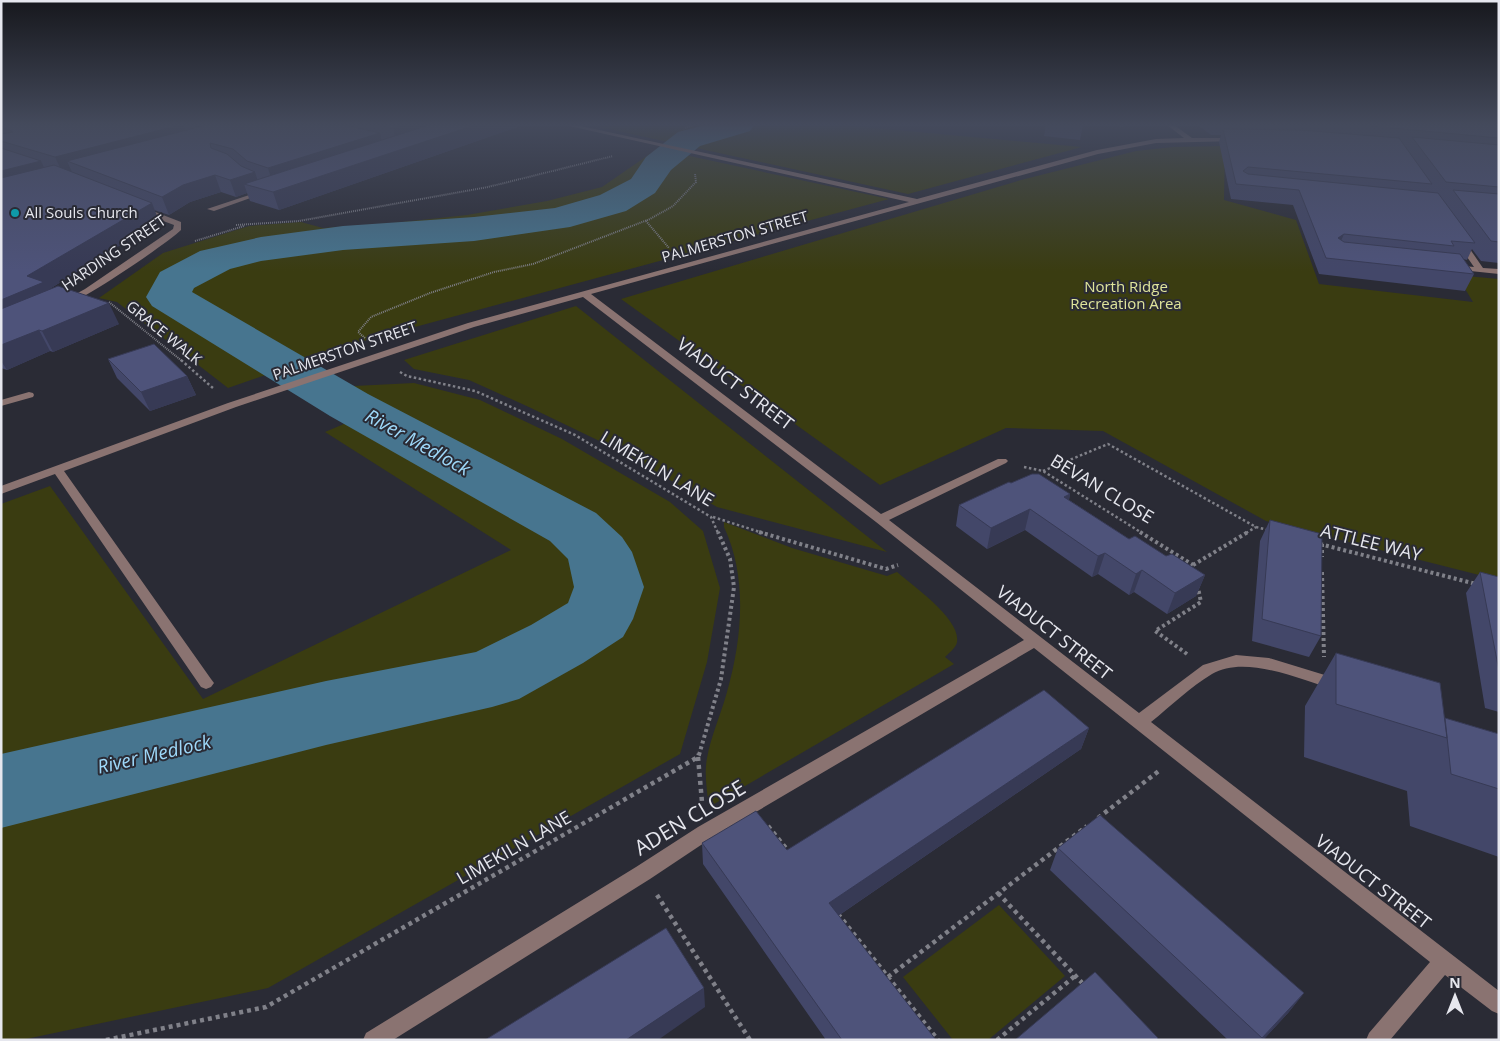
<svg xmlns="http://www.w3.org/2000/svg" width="1500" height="1041" viewBox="0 0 1500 1041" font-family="'Open Sans',sans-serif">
  <rect width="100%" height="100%" fill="#2a2b35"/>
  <!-- green -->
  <path fill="#3a3c11" d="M590 125H842L1082 147 908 194Z
    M1225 146 1224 200 1296 220 1319 284 1473 302 1458 277 1466 276 1499 279V580L1266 521 1103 431 1006 428 880 485 621 299 1021 180 1136 151 1173 147Z
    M657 149 889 199 367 340 228 388 117 302 99 298 163 253 249 226 301 222 323 228 393 223 467 215 547 201 602 187Z
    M576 306 887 552 717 507 616 449 531 408 469 380 414 369 404 360Z
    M414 383 480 400 562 439 670 502 703 531 720 588 707 662 680 754 268 988 21 1040H1V817L489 694 615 626 619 563 573 509 522 500 423 432 334 387Z
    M358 418 551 528 580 559 588 591 570 613 539 635 489 660 297 702 1 779V504L50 486 203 699 511 550 325 432Z
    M724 522 792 548 887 576 897 572C913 586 961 619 957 642 956 648 949 653 945 657L954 664 709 807C707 791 704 774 707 758 711 736 721 714 727 692 742 639 748 578 724 527Z
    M999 905 1065 976 988 1040H953L903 977Z"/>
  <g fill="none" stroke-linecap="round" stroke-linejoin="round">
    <!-- river -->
    <path fill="#47758f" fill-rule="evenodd" d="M705 125H754L750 131 700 146 671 170 655 193 626 211 570 227 474 241 343 250 261 261 230 269 194 288 192 292 368 394 596 513 622 537 632 552 644 587 633 619 623 637 583 663 519 699 492 707 326 745 1 828V754L326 681 476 652 531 625 568 603 574 587 568 559 550 541 330 416 152 306 146 297 160 272 200 251 261 237 343 226 474 217 555 208 600 195 631 179 646 157 678 132Z"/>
    <!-- path-far3 -->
    <path stroke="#808189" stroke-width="2" stroke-dasharray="1 1" stroke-linecap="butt" d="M685 128 694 125
      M646 221 669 248
      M236 225 299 221 488 187 613 156
      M195 241 244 226
      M109 302 182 361
      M365 338 358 332 371 317 430 293 494 272 533 264 650 219 673 206 696 182 695 174"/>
    <!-- path-far2 -->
    <path stroke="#808189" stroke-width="2.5" stroke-dasharray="2.5 2.5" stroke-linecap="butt" d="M181 360 214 389
      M400 372 407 376 475 391 575 435 711 517 718 533
      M1024 467 1043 471 1142 533
      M1043 471 1108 444 1256 527 1268 530
      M713 517 763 533
      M1246 533 1256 527"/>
    <!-- path-far1 -->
    <path stroke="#808189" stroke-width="4" stroke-dasharray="3 3" stroke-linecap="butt" d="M759 532 886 569 898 565
      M1140 532 1193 565
      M1320 544 1476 584
      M1322 544V557
      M1193 565 1248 532
      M1322 572 1324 657
      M1187 654 1155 631 1201 602 1198 588
      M699 755 721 679 734 587 730 559 718 532"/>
    <!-- path -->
    <path stroke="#808189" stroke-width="4.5" stroke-dasharray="4 4" stroke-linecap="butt" d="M698 757 702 802
      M1098 818 1160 770
      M768 826 789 852
      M998 893 1085 986
      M657 895 750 1040
      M838 914 938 1040
      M888 977 1087 826
      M106 1040 266 1007 698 757 699 754
      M997 1040 1075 976"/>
    <!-- minor -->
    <path fill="#8a7371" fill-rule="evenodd" d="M565 125H576L917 199 1097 150 1156 139 1184 138 1167 125H1174L1192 138H1238L1236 141 1156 143 1098 154 591 294 881 514 998 459H1006L1008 461 1006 463 889 520 1139 713 1203 665 1236 655 1269 658 1341 680 1344 684 1341 688 1336 690C1302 680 1245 654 1212 674 1190 687 1171 706 1151 722L1499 991V1014L1492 1011 1445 975 1390 1040H1366L1369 1033 1430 962 1034 648 710 839 650 879 393 1040H363L366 1033 636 867 698 827 1024 640 876 522 583 297 474 327 236 407 64 471 211 679 214 683 211 687 206 689 201 687 55 474 1 494V486L228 403 468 323 909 202Z
      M261 191 267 192 214 211 207 209Z
      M139 208H145L181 222V230C169 242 76 306 65 304V300L85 289 173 229 174 225 139 212Z
      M1457 239H1463L1483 268 1499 269V274L1451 269 1450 267 1454 265 1474 267 1456 241Z
      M29 392 33 393 34 395 33 397 1 406V400Z"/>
  </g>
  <!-- wall -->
  <path fill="#434769" d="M1 125H519L520 126 279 210 250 201 247 193 236 197 221 192 190 202 169 215 154 210 159 221 48 290 119 324 53 352 50 351 7 370 1 368Z
    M1046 125H1083L1080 140 1044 136Z
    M1100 125H1124V127Z
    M1198 125H1499V263L1481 261 1472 249 1467 260 1463 259 1474 274 1465 291 1319 274 1293 205 1231 199 1219 142 1221 135H1211Z
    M108 359 187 376 196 395 150 411 117 378Z
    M1011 483 1070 494 1069 500 1129 539 1205 575 1196 596 1167 614 1134 592 1129 595 1098 574 1092 577 1025 530 987 549 956 526 959 505Z
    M1270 520 1321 636 1309 657 1252 641 1260 541Z
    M1480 572 1499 577V712L1485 708 1466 593Z
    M1336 653 1445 718 1499 734V857L1410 826 1407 791 1304 757 1305 706Z
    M1089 728 1081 749 838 916 936 1040H826L703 864 702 843 787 850Z
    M1058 848 1304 993 1288 1013 1263 1040H1228L1050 870Z"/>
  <!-- shaded-wall -->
  <path fill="#373a55" d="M180 125H183L188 140 67 161 72 172 63 174 55 157Z
    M195 125H245L199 136Z
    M404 125H458L397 144 393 128Z
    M475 125H519L520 126 279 210 273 192Z
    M380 133 384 149 273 185 268 168Z
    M41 161 49 178 1 191V171Z
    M255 172 260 188 244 184 247 193 236 197 230 180Z
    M215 175 221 192 190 202 169 215 162 197 183 185Z
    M152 203 159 221 48 290 54 302 1 326V300L27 276Z
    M1344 234 1337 250 1338 238Z
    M109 303 119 324 53 352 42 331Z
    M39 330 50 351 7 370 1 361V345Z
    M187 376 196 395 150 411 141 392Z
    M1070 494 1065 515 1064 497Z
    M1030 509 1025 530 987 549 991 528Z
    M1105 553 1098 574 1092 577 1098 556Z
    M1142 570 1134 592 1129 595 1136 574Z
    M1205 575 1196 596 1167 614 1175 593Z
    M1089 728 1081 749 826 924 829 903Z
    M704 988 705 1007 658 1040H626Z
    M1304 993 1288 1013 1263 1040H1261Z"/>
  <!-- building -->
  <path fill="#4e537a" stroke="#373a55" d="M1 125H180L55 157 1 141V134L13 132 1 126Z
    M206 125H345L380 133 268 168 247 161 233 149 210 143 211 148 227 154 241 166 255 172 230 180 215 175 183 185 162 197 67 161Z
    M376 125H404L393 128Z
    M429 125H475L273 192 244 184Z
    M1359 125H1499V138Z
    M1223 129 1300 130 1399 138 1432 184 1248 167 1243 171 1248 174 1438 193 1475 243 1451 241 1454 246 1344 234 1338 238 1344 242 1460 254 1474 274 1326 258 1299 190 1236 184Z
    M1412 137 1499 145V187L1446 182Z
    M1 148 41 161 1 171Z
    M54 165 152 203 27 276 44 282 1 300V178Z
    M1453 190 1499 194V242L1491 241Z
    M58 286 109 303 42 331 39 330 1 345V309Z
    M154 344 187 376 141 392 108 359Z
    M1032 474H1039L1070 494 1064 497 1129 539 1135 536 1166 556 1172 554 1205 575 1175 593 1142 570 1136 574 1105 553 1098 556 1030 509 991 528 959 505 1009 482 1011 483Z
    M1270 520 1322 534 1321 636 1262 619Z
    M1480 572 1499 577V671Z
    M1336 653 1440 683 1447 738 1336 704Z
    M1044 690 1089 728 829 903 936 1040H842L702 843 756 811 787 850Z
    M1445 718 1499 734V789L1451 774Z
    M1100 815 1304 993 1262 1038 1058 848Z
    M666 928 704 988 626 1040H485Z
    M1095 972 1158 1038 1156 1040H1015Z"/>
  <!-- sky -->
  <linearGradient id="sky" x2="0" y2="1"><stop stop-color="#17181d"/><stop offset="0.46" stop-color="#444a5c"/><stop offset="1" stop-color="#444a5c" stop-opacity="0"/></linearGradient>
  <rect width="1500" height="271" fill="url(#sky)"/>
  <!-- markers -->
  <circle fill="#0f9aa8" stroke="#2a2b35" stroke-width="2" cx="15" cy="213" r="5"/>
  <g text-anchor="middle" stroke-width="4" stroke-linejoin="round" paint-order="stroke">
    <!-- far-poi labels -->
    <g font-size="15" fill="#e6e7ee" stroke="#2a2b35" text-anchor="start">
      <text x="25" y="218">All Souls Church</text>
    </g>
    <!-- far-street labels -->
    <g font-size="15" fill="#e6e7ee" stroke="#2a2b35">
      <text transform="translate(735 237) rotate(-16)" y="5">PALMERSTON STREET</text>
      <text transform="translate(114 253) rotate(-34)" y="5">HARDING STREET</text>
      <text transform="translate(164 333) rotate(39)" y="5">GRACE WALK</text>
      <text transform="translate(345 351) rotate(-19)" y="5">PALMERSTON STREET</text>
    </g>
    <!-- far-park labels -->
    <g font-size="15" fill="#dfe49b" stroke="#2a2b35">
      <text x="1126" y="292">North Ridge<tspan x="1126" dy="17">Recreation Area</tspan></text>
    </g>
    <!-- street labels -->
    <g font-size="18" fill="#e6e7ee" stroke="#2a2b35">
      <text transform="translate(735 384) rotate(37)" y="6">VIADUCT STREET</text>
      <text transform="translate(657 469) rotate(31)" y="6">LIMEKILN LANE</text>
      <text transform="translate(1102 489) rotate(31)" y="6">BEVAN CLOSE</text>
      <text transform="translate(1371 543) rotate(14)" y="6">ATTLEE WAY</text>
      <text transform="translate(1054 633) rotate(38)" y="6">VIADUCT STREET</text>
      <text transform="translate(514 848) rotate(-30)" y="6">LIMEKILN LANE</text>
      <text transform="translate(1373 882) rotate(38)" y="6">VIADUCT STREET</text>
    </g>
    <!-- water labels -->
    <g font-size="19" font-style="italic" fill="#9ed8f9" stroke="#2a2b35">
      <text transform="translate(418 442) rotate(29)" y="7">River Medlock</text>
      <text transform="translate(154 754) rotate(-13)" y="7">River Medlock</text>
    </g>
    <!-- near-street labels -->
    <g font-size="21" fill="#e6e7ee" stroke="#2a2b35">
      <text transform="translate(690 818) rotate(-31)" y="7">ADEN CLOSE</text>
    </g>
  </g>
  <!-- border -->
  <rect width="1500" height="1041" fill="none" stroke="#e6e7ee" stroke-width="5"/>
  <!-- north arrow -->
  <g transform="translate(1455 996)" stroke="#2a2b35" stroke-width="4" paint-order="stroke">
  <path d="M0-4L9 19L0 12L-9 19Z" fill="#e6e7ee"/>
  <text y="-8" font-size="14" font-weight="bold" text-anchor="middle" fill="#e6e7ee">N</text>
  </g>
</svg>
